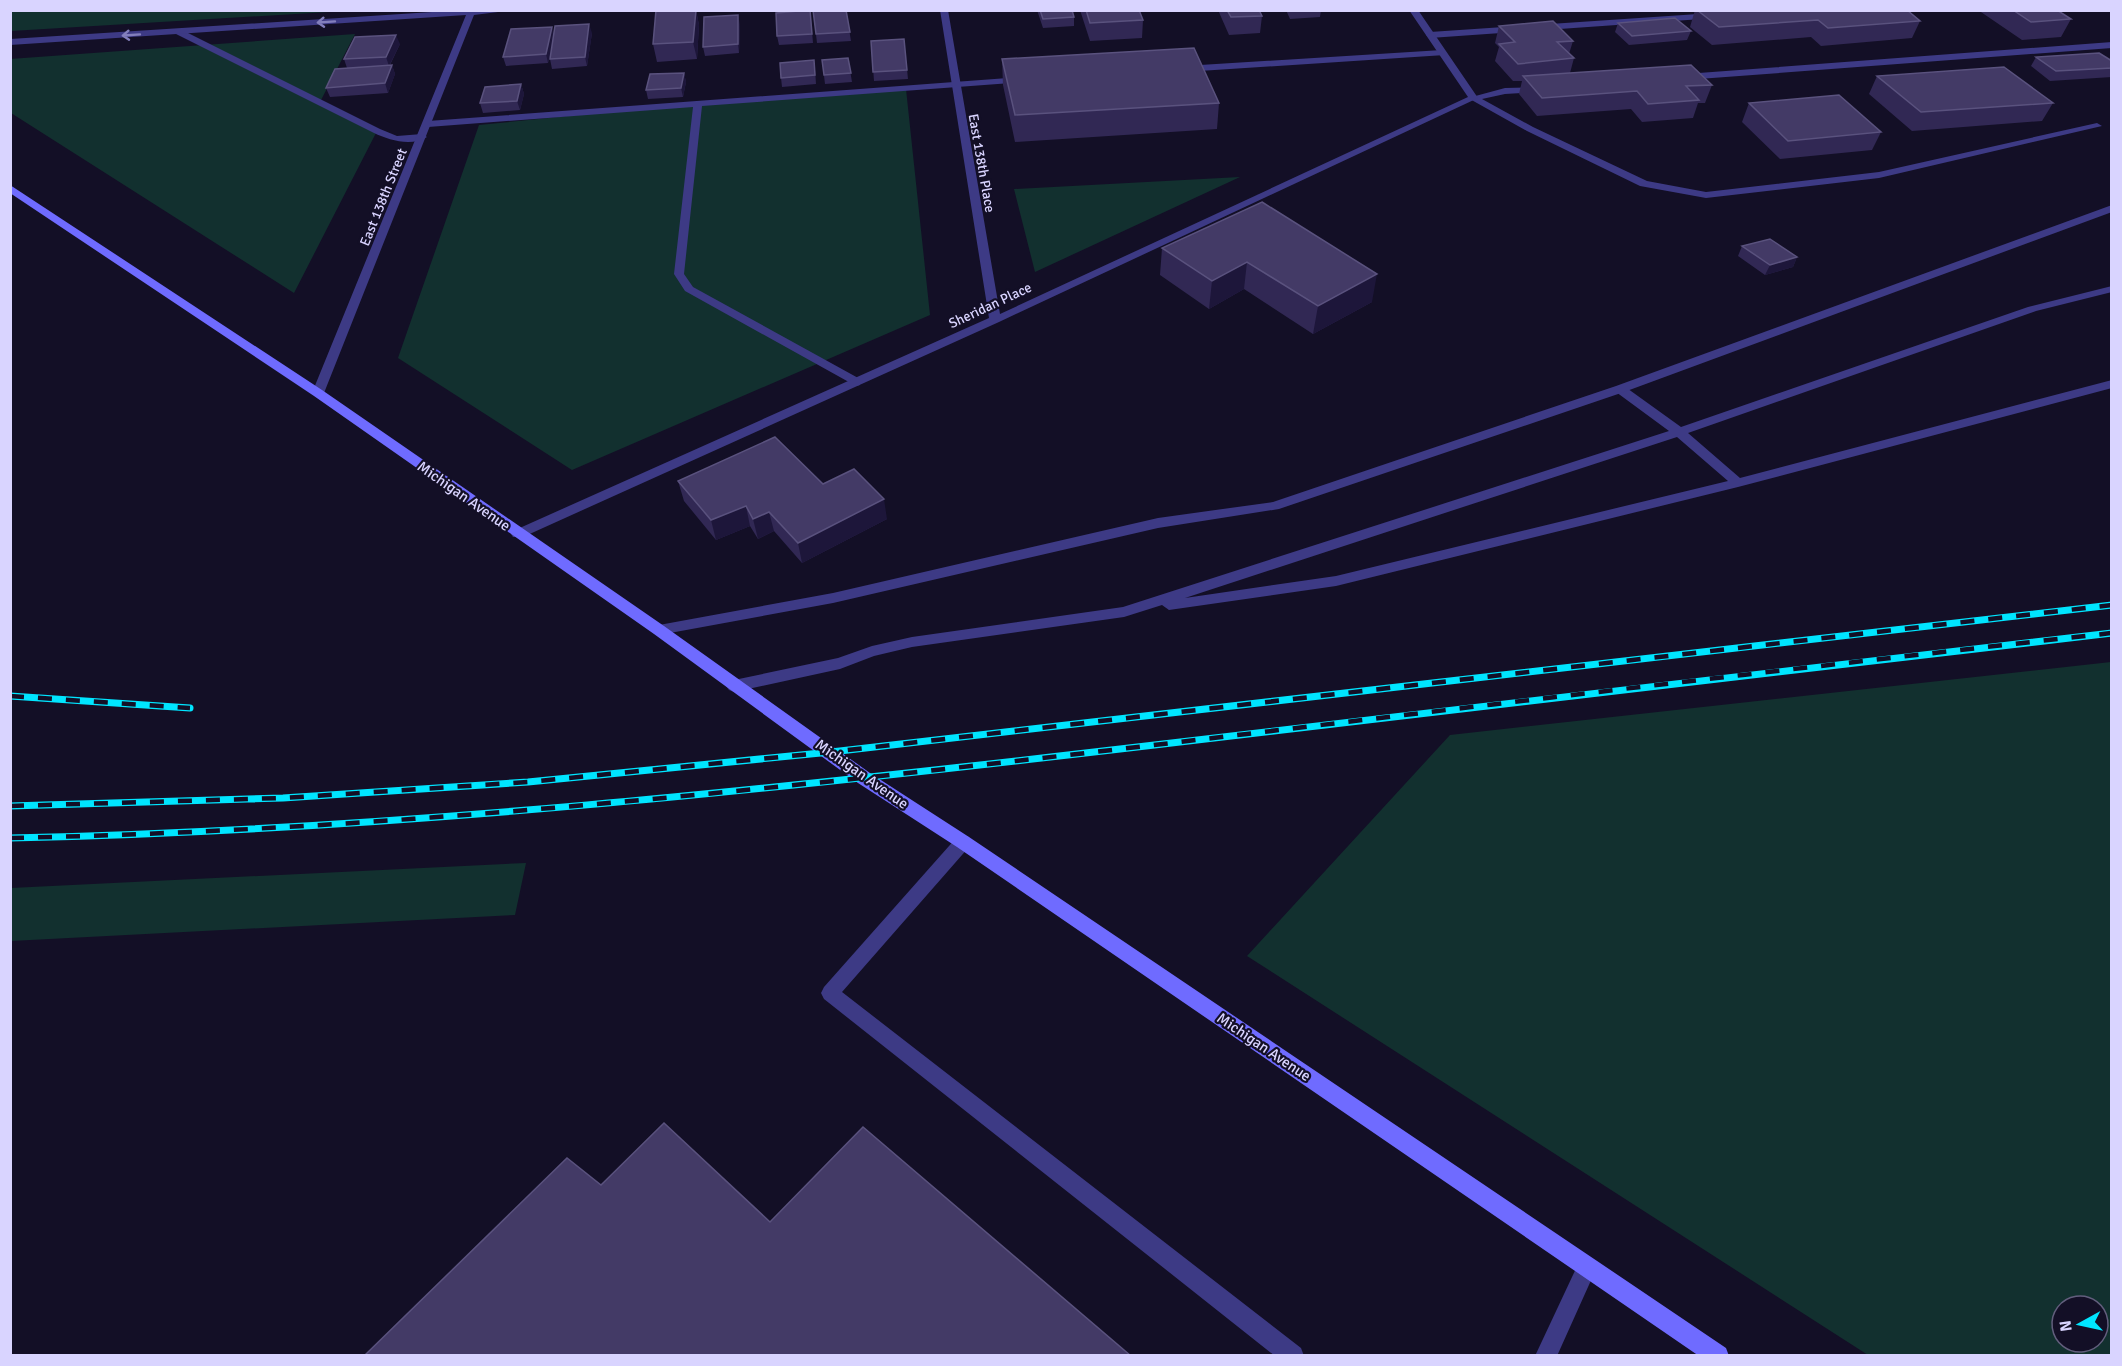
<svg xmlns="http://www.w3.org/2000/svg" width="2122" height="1366" viewBox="0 0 2122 1366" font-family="Signika,sans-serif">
  <rect width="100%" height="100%" fill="#130f26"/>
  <!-- green -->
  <path fill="#12302f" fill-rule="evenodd" d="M11 10H346V11L11 31Z
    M355 34 320 102 377 131 294 293 11 113 10 59Z
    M906 89 930 315 572 470 398 358 479 125 698 103Z
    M1240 177 1035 272 1014 189Z
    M2111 662V1355H1868L1247 956 1450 735ZM2062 1306H2098V1342H2062Z
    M526 863 515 915 11 941V888Z"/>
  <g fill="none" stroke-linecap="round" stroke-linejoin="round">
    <!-- lane -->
    <path fill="#3d3a85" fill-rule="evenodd" d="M1713 13 1717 16 1716 18 1430 38 1426 35 1430 32Z
      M176 30H182L380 129 397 136 422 134 427 137C411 147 389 140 374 133L176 34Z
      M2112 42V48L1685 80 1680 77 1685 74Z
      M1442 50 1445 51V55L1184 72 1180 69 1184 66Z
      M1022 77 1027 80 1025 82 702 106 684 274 693 287 860 379V385L856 386 685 291 674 274 693 107 428 127 423 124 428 121Z
      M1541 87V91L1538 92 1505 94 1482 99 1533 127 1647 181 1706 192 1879 172 2097 123 2102 126 1879 178 1706 198 1640 186 1527 131 1468 98 1505 88Z
      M2112 286V292L2036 311 1688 433 1740 478 2112 380V388L1738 487 1336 586 1169 610 1162 605 1124 617 912 647 874 656 840 669 734 692 729 690 726 686 729 682 734 680 838 658 872 646 912 637 1123 607 1669 431 1616 392V386H1624L1681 427 2028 307ZM1677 437 1728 481 1336 576 1185 598Z
      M963 835 969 837 971 842 969 847 842 992 1301 1348 1304 1356H1275L824 999 821 993 824 987 957 837Z
      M1587 1257 1594 1260 1597 1267 1557 1356H1535L1580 1260Z"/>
    <!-- street -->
    <path fill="#3d3a85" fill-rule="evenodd" d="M463 10H514L474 15 324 393 318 397 312 393 466 15 10 45V39Z
      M940 10H948L1000 314 1468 97 1409 10H1418L1478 98 999 322 523 537H513L511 534 513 531 989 318Z
      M2112 205V212L1624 392 1279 509 1158 528 833 603 659 635 652 630 659 625 833 593 1158 518 1273 502 1616 386Z"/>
    <!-- secondary -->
    <path fill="#6f6bff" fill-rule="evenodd" d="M10 185 322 390 664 626 870 773 969 837 1726 1348 1729 1356H1699L957 847 858 783 654 634 314 396 10 193Z"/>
    <!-- rail casing -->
    <g stroke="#00e5ff" stroke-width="7">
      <path id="rail" d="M10 696 190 708
        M10 806 283 798 528 782 831 752 2112 605
        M10 838C396 830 779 789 1163 744 1479 706 1795 668 2112 633"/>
    </g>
    <!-- rail -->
    <use href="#rail" stroke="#130f26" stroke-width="4.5" stroke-dasharray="14" stroke-linecap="butt"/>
  </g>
  <!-- wall -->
  <path fill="#312854" d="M656 10H696L699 25 697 59 657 62 653 44Z
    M813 10H846L851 41 817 43Z
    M1037 10H1072L1074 17V26L1043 28Z
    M1080 10H1139L1143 20 1142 38 1090 41Z
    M1218 10H1259L1262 16 1260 33 1229 35Z
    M1286 10H1321L1320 17 1290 19Z
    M1695 10H1907L1920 21 1912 38 1821 46 1811 37 1712 45 1690 27Z
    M1978 10H2057L2071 19 2061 37 2022 40Z
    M811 19 813 43 779 45 777 36Z
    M1618 23 1691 31 1687 40 1629 45 1615 32Z
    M740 24 739 53 705 56 703 47Z
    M1499 26 1573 41 1569 54 1574 58 1570 73 1712 85 1705 103H1698L1693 118 1642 122 1631 109 1537 116 1519 94 1522 81H1513L1495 61 1499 47 1495 43Z
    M592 33 587 66 552 69 550 59 552 48 548 63 506 66 503 57 554 34Z
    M904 39 908 79 874 81 871 41Z
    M400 44 390 65H392L395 74 388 93 330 97 326 88 347 68 344 59Z
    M2036 57 2112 61V77L2050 81 2031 66Z
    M848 58 852 82 825 84 822 60Z
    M1002 59 1219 103 1217 129 1015 142 1003 85Z
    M815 69 816 84 782 87 781 78Z
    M684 73 686 82 683 97 648 99 646 90Z
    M1877 76 2053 103 2042 121 1912 131 1869 94Z
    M521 84 524 94 520 110 483 113 480 103Z
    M1749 103 1881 132 1872 150 1780 159 1742 122Z
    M1262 202 1372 302 1313 334 1244 289 1209 309 1160 275 1162 248Z
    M1742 246 1797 257 1793 267 1765 275 1738 256Z
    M678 481 823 484 887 519 802 563 774 531 758 539 750 526 716 540 684 501Z"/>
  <!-- shaded-wall -->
  <path fill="#1d163a" d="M696 10 699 25 697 59 693 42Z
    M738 15 740 24 739 53 738 44Z
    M589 24 592 33 587 66 585 57Z
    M552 27 555 36 548 63 546 54Z
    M396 35 400 44 389 66 386 57Z
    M392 65 395 74 388 93 385 83Z
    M684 73 686 82 683 97 681 88Z
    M521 84 524 94 520 110 517 101Z
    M1797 257 1793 267 1765 275 1770 265Z
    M1247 262 1244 289 1209 309 1212 281Z
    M1377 274 1372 302 1313 334 1318 306Z
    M884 499 887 519 802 563 798 543Z
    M746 506 750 526 716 540 711 520Z
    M769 512 774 531 758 539 753 519Z"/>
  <!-- building -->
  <path fill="#433a66" stroke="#5a527e" stroke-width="1.5" d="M656 10H696L693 42 653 44Z
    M810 10 812 34 777 36 776 13Z
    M813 10H846L850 32 816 34Z
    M1040 10H1072L1074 17 1043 19Z
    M1086 10H1139L1143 20 1090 23Z
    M1227 10H1259L1262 16 1231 17Z
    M1697 10H1907L1920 21 1828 28 1818 20 1719 27Z
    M2013 10H2057L2071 19 2031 22Z
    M738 15V44L703 47 704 17Z
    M1675 18 1691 31 1632 36 1618 23Z
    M1553 21 1573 41 1557 42 1574 58 1518 64 1499 44 1515 42 1499 26Z
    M589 24 585 57 550 59 555 26Z
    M552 27 546 54 503 57 511 29Z
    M396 35 386 57 344 59 355 37Z
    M904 39 907 70 873 72 871 41Z
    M1194 48 1219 103 1015 115 1002 59Z
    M2099 53 2112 61V68L2056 71 2036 57Z
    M848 58 851 73 824 75 822 60Z
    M814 60 815 75 781 78 780 63Z
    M392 65 385 83 326 88 335 69Z
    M1691 65 1712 85 1686 86 1699 100 1648 104 1637 91 1542 98 1523 76Z
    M2004 67 2053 103 1921 112 1877 76Z
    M684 73 681 88 646 90 650 74Z
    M521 84 517 101 480 103 485 87Z
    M1839 95 1881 132 1788 141 1749 103Z
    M1262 202 1377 274 1318 306 1247 262 1212 281 1162 248Z
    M1770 239 1797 257 1770 265 1742 246Z
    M775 437 823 484 854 469 884 499 798 543 769 512 753 519 746 506 711 520 678 481Z
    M664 1123 770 1222 863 1127 1131 1356H364L567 1158 601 1185Z"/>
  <!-- one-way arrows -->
  <defs><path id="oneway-shaft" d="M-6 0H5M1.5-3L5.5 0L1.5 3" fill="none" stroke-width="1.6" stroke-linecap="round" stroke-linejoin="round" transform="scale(1.5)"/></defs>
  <g stroke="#837fbc">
    <use href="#oneway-shaft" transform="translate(326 22) rotate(176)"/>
    <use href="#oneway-shaft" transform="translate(131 35) rotate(176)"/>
  </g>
  <g text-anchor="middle" stroke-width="4.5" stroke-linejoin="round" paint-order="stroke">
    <!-- far-street labels -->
    <g font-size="14" fill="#d9d4ff" stroke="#130f26">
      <text transform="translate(982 163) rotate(80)" y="5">East 138th Place</text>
      <text transform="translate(383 197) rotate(-68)" y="5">East 138th Street</text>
      <text transform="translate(990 305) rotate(-25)" y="5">Sheridan Place</text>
    </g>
    <!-- street labels -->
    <g font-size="15" fill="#d9d4ff" stroke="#130f26">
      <text transform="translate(464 496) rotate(35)" y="5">Michigan Avenue</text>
      <text transform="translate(862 774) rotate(35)" y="5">Michigan Avenue</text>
      <text transform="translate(1264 1047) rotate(34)" y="5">Michigan Avenue</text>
    </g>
  </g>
  <!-- border -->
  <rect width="2122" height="1366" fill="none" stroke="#d9d4ff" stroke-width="24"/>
  <!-- north arrow -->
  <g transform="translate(2080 1324) rotate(262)"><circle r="28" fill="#130f26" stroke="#625e7d" stroke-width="1.5"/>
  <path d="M0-4.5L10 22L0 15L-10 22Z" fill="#00e5ff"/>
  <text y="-9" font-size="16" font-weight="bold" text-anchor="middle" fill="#d9d4ff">N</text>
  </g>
</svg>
